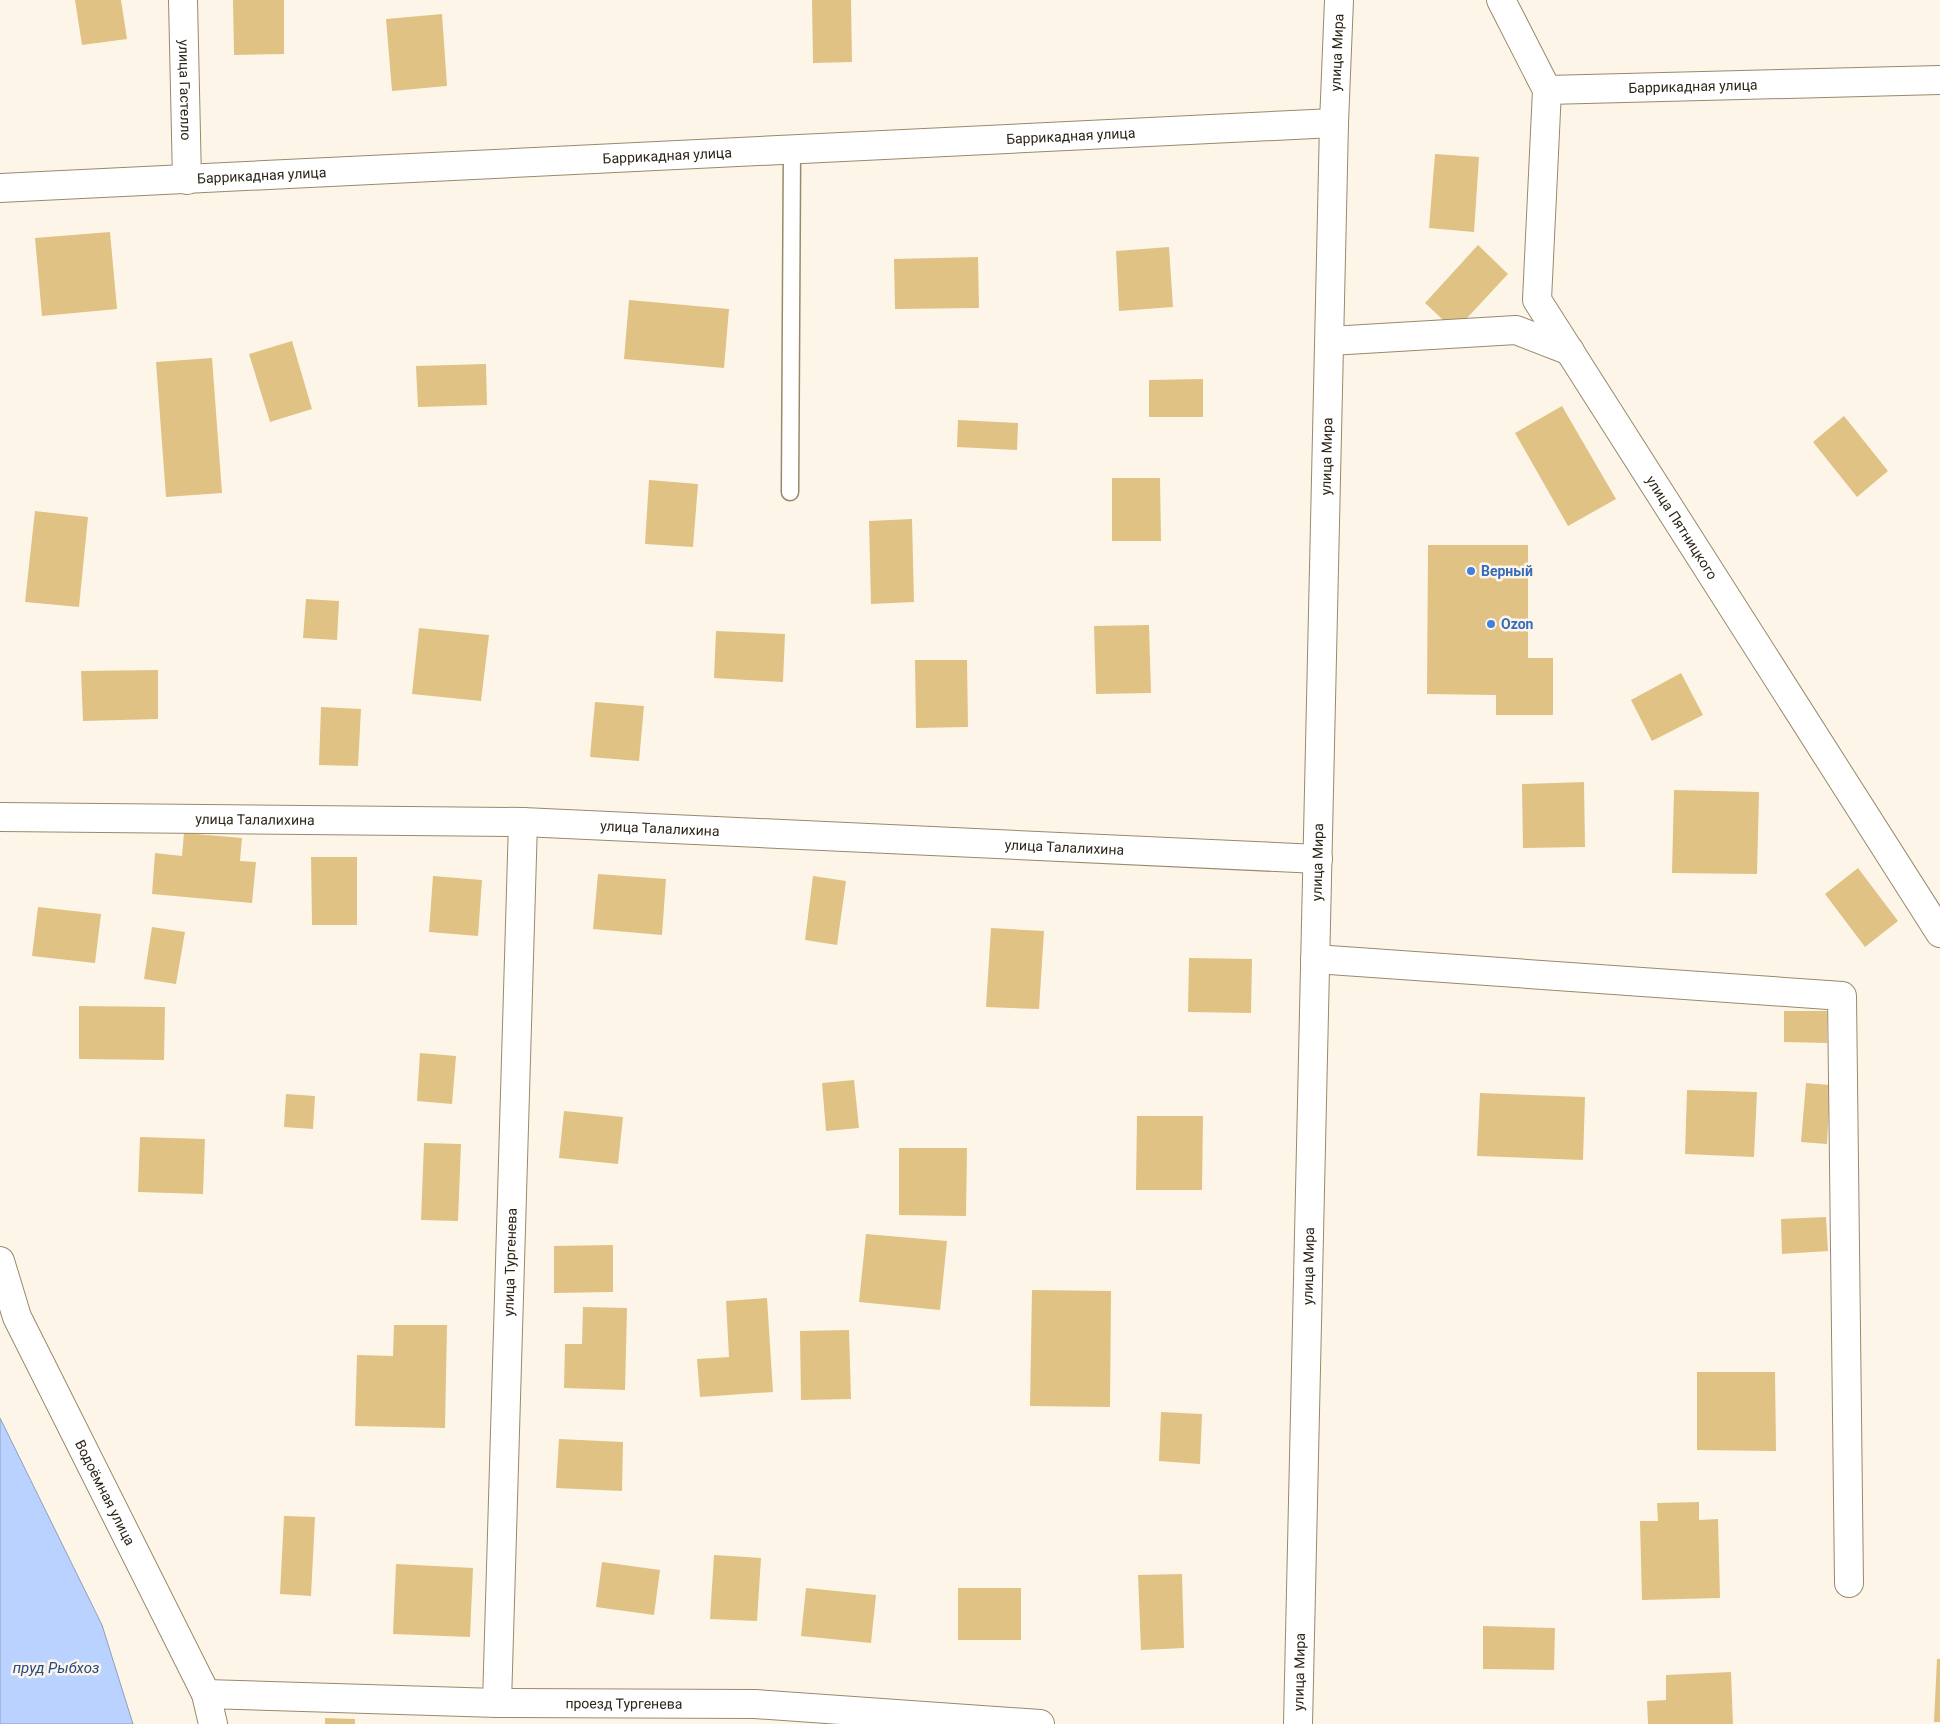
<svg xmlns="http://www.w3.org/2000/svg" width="1940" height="1724" viewBox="0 0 1940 1724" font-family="Roboto,sans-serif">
  <rect width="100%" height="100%" fill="#fdf6e8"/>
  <!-- water -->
  <path fill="#b9d2ff" stroke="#8f9eba" d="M0 1418 102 1625 133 1724H0Z"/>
  <!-- building -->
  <path fill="#e0c285" d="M75 0H121L127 39 82 45Z
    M233 0H284V54L234 55Z
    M812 0H851L852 62 813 63Z
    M442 14 447 86 392 91 386 19Z
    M1435 154 1479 157 1474 232 1429 228Z
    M110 232 117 309 42 316 35 238Z
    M1478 245 1508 274 1455 331 1425 303Z
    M1169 247 1173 307 1119 311 1116 251Z
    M978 257 979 308 895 309 894 259Z
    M629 300 729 309 724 368 624 359Z
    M292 341 312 409 270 422 249 354Z
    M212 358 222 493 166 497 156 362Z
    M486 364 487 405 418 407 416 366Z
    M1203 379V417H1149V380Z
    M1562 406 1616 499 1568 526 1515 433Z
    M1844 416 1888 471 1857 497 1813 442Z
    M958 420 1018 423 1017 450 957 447Z
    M1112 478H1160L1161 541H1112Z
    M649 480 698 484 693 547 645 544Z
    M35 511 88 517 79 607 25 602Z
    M912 519 914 602 871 604 869 521Z
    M1428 545H1528V658H1553V715H1496V695L1427 694Z
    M306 599 339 601 337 640 303 638Z
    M1149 625 1151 693 1096 694 1094 626Z
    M419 628 489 635 481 701 412 694Z
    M716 631 785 634 783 682 714 678Z
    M915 660H967L968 727 916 728Z
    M158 670V719L83 721 81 671Z
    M1681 673 1703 715 1652 741 1631 700Z
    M595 702 644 706 639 761 590 757Z
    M321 707 361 709 358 766 319 765Z
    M1584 782 1585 847 1523 848 1522 784Z
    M1674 790 1759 792 1757 874 1672 873Z
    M184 833 242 838 240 861 256 862 252 903 152 894 155 853 182 856Z
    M311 857H357V925H312Z
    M1858 868 1898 921 1865 947 1825 894Z
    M598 874 666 879 662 935 593 929Z
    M433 876 482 880 478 936 429 932Z
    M813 876 846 881 837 945 805 940Z
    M38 907 101 914 95 963 32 956Z
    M152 927 185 932 176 984 144 979Z
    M991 928 1044 931 1039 1009 986 1007Z
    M1189 958 1252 959 1251 1013 1188 1012Z
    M79 1006 165 1007 164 1060 79 1059Z
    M1784 1011H1827V1043L1784 1042Z
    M420 1053 456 1056 452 1104 417 1101Z
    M854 1080 859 1128 826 1131 822 1083Z
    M1806 1083 1830 1085 1827 1144 1801 1142Z
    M1687 1090 1757 1092 1754 1157 1685 1154Z
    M1480 1093 1585 1097 1583 1160 1477 1156Z
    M286 1094 315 1096 313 1129 284 1127Z
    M564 1111 623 1117 618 1164 559 1158Z
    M1137 1116H1203L1202 1190H1136Z
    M140 1137 205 1139 203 1194 138 1192Z
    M424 1143 461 1144 458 1221 421 1220Z
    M899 1148H967L966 1216 899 1215Z
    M1826 1217 1828 1251 1782 1254 1781 1219Z
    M866 1234 947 1241 940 1310 859 1302Z
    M613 1245V1292L554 1293V1246Z
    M1032 1290 1111 1291 1110 1407 1030 1406Z
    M767 1298 773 1392 700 1397 697 1359 729 1357 726 1301Z
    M583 1307 627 1308 625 1390 564 1388 565 1344H582Z
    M394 1325H447L445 1428 355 1426 357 1355 393 1356Z
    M849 1330 851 1399 801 1400 800 1331Z
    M1697 1372H1775L1776 1451 1697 1450Z
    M1161 1412 1202 1414 1200 1464 1159 1461Z
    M559 1439 623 1442 622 1491 556 1488Z
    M1699 1502V1520L1718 1519 1720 1598 1642 1600 1640 1521H1658L1657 1503Z
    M284 1516 315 1517 311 1596 280 1594Z
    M714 1555 761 1558 757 1621 710 1619Z
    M602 1562 660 1570 654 1615 596 1607Z
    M396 1564 473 1568 470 1637 393 1634Z
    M1182 1574 1184 1648 1141 1650 1138 1575Z
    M806 1588 876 1595 871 1643 801 1636Z
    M958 1588H1021V1640H958Z
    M1483 1626 1555 1628 1554 1670 1483 1669Z
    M1937 1659H1940V1722H1934Z
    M1731 1672 1733 1724H1648L1647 1701 1666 1700V1675Z
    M325 1718 355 1719V1724H325Z"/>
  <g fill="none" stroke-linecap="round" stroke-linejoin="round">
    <!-- service casing -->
    <g stroke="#99896a" stroke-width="19">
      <path id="service" d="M790 492 792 150"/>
    </g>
    <!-- minor casing -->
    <g stroke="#99896a" stroke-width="30">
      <g id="minor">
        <path id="s1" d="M183 0 187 180"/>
        <path id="s2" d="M1501 0 1547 90 1537 300 1940 933"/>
        <path id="s3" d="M1547 90 1940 80"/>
        <path id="s4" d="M0 188 1334 123"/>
        <path d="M1330 341 1516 330 1570 351"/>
        <path id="s5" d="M0 817 523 822 1318 859"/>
        <path d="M1315 959 1842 996 1849 1583"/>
        <path id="s6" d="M0 1261 17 1317 206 1694 213 1724"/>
        <path id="s7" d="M206 1694 497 1703 755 1704 1040 1724"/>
        <path id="s8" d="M497 1703 523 822"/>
      </g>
    </g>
    <!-- tertiary casing -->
    <g stroke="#99896a" stroke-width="30">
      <g id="tertiary">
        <path id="s9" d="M1298 1724 1334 123 1339 0"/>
      </g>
    </g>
    <!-- service -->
    <use href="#service" stroke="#fff" stroke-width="16"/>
    <!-- minor -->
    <use href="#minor" stroke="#fff" stroke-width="28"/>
    <!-- tertiary -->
    <use href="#tertiary" stroke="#fff" stroke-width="28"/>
  </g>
  <!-- markers -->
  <g fill="#3f7fe0" stroke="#fdf6e8" stroke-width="2">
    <circle cx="1471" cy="571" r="5"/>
    <circle cx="1491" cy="624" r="5"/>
  </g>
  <g text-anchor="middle" stroke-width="5" stroke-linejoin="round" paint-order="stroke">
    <!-- street labels -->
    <g font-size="14" fill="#2d2619" stroke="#fdf6e8">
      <text dy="5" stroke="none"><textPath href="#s9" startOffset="1672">улица Мира</textPath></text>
      <text dy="5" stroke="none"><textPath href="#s3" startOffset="146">Баррикадная улица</textPath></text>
      <text dy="5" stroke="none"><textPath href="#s1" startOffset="90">улица Гастелло</textPath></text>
      <text dy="5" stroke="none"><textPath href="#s4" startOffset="1072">Баррикадная улица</textPath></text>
      <text dy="5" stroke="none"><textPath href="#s4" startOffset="668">Баррикадная улица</textPath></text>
      <text dy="5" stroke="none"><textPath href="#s4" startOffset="262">Баррикадная улица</textPath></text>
      <text dy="5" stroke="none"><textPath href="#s9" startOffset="1268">улица Мира</textPath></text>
      <text dy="5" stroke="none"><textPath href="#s2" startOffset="581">улица Пятницкого</textPath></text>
      <text dy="5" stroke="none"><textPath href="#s5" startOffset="255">улица Талалихина</textPath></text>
      <text dy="5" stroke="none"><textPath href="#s5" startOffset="660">улица Талалихина</textPath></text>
      <text dy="5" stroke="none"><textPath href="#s5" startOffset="1065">улица Талалихина</textPath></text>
      <text dy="5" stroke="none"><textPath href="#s9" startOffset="862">улица Мира</textPath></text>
      <text dy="5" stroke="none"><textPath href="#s8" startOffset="441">улица Тургенева</textPath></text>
      <text dy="5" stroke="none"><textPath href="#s9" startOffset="458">улица Мира</textPath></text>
      <text dy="5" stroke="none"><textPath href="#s6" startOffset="255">Водоёмная улица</textPath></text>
      <text dy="5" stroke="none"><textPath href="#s9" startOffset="52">улица Мира</textPath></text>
      <text dy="5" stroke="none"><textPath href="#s7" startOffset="418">проезд Тургенева</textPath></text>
    </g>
    <!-- shop labels -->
    <g font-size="14" font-weight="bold" fill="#366cbe" stroke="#fdf6e8" text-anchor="start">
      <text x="1481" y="576">Верный</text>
      <text x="1501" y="629">Ozon</text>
    </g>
    <!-- water labels -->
    <g font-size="15" font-style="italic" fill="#244788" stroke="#fdf6e8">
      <text x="56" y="1673">пруд Рыбхоз</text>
    </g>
  </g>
</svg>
